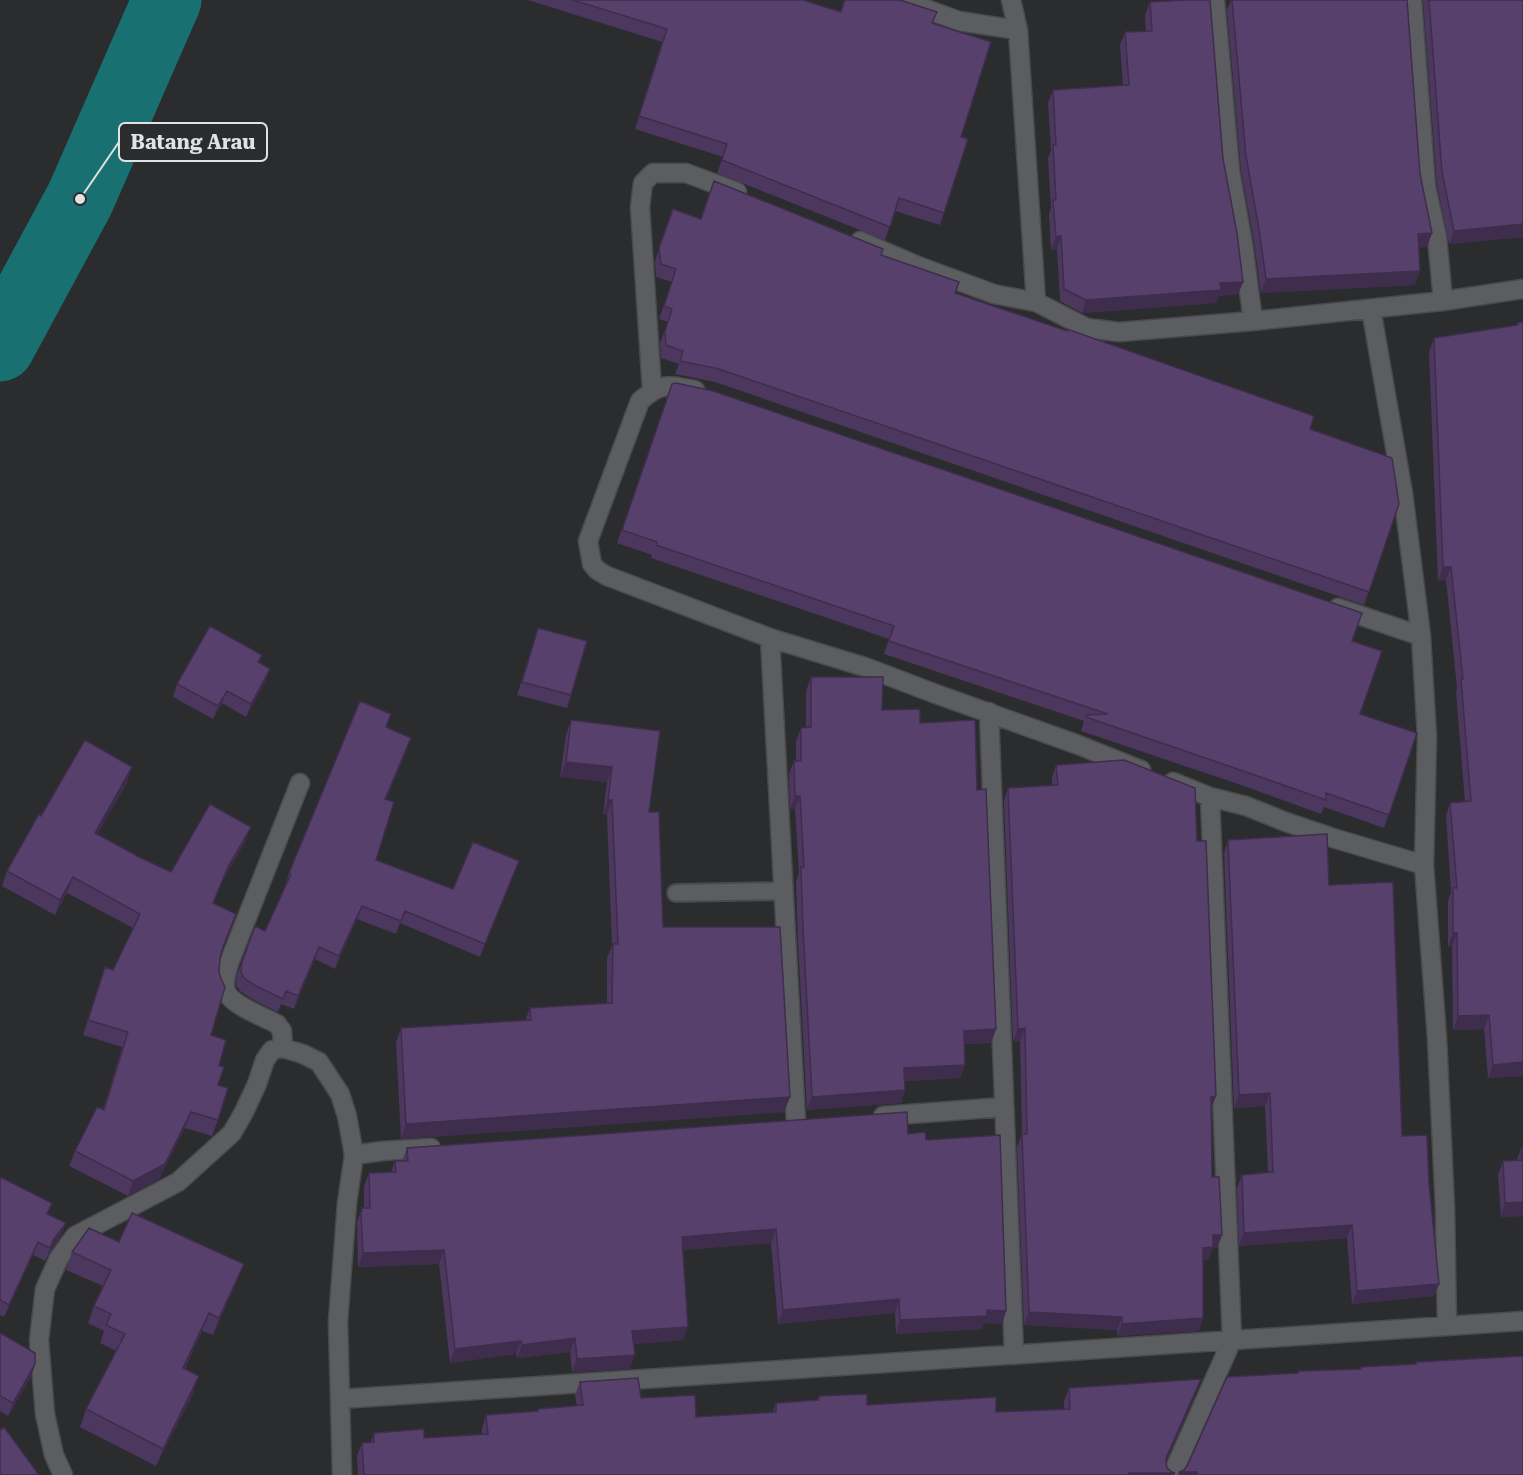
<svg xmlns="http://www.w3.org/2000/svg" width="1523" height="1475" viewBox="0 0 1523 1475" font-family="'Roboto Serif',serif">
  <rect width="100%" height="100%" fill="#2a2c2e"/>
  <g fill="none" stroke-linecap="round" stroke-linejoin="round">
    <!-- river -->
    <path stroke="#197071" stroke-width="69" d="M0 347 80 199 167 0"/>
    <!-- lane casing -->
    <g stroke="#494a4b" stroke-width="20">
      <path id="lane" d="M676 893 784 891"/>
    </g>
    <!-- street casing -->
    <g stroke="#494a4b" stroke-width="21">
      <path id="street" d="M901 0 959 21 1018 30 1011 0
        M1215 0 1230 171 1243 244 1253 321
        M1412 0 1426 187 1437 237 1443 301 1523 289
        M1018 30 1036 302 1087 328 1119 332 1253 321 1443 301
        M860 241 918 266 994 294 1036 302
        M1371 309 1403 493 1421 636 1427 737 1424 865 1437 1038 1445 1208 1447 1326
        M652 390 640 207 643 183 653 173H686L737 192
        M695 390C668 385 661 382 640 401L588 541 592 564 597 570 607 576 770 638 865 667 936 694 1076 744 1141 770
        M1338 608 1421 636
        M770 638 796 1122
        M989 712 1014 1355
        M1173 782 1210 797 1246 806 1286 822 1333 838 1424 865
        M283 1048 282 1031 277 1024C263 1016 226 1004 225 987 224 979 227 971 229 963L300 783
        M883 1116 1004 1107
        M340 1399 1523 1321
        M63 1475 54 1455 45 1414 39 1340 45 1289 59 1258 75 1236 178 1182 232 1133 244 1112 257 1084 265 1060 272 1050 283 1048 303 1054 319 1062 340 1094 347 1116 354 1155
        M342 1475 338 1321 347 1203 354 1155 382 1151 431 1148
        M1172 1475 1232 1340 1210 797"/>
    </g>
    <!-- lane -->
    <use href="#lane" stroke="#5c5d60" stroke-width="16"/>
    <!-- street -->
    <use href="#street" stroke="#5c5d60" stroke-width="18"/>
  </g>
  <!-- wall -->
  <path fill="#4c375e" d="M528 0H803L840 12 844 0H900L937 12 933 23 961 137 944 213 940 225 895 211 885 240 717 173 723 157 635 129 662 42Z
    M1231 0H1407L1420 174 1432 233 1427 247H1418L1420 271 1415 285 1261 293 1254 242 1241 170 1227 10Z
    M1423 0H1523V237L1449 244 1437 185Z
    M1150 2 1223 159 1243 282 1238 294 1219 296 1216 303 1082 313 1060 301 1057 249 1051 250 1049 213 1051 208 1048 158 1051 150 1048 103 1053 90 1123 85 1120 45 1125 32 1146 31 1145 15Z
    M673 209 701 219 881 255 955 293 1066 331 1067 329 1310 429 1399 504 1364 605 715 382 675 374 679 364 661 358 660 343 668 322 659 319 672 282 656 277 655 261Z
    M1517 323 1523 1076 1488 1078 1484 1029 1453 1030 1452 947H1448V901L1451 892 1446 816 1450 803 1465 802 1456 692 1457 688 1446 580 1438 581 1429 352 1434 338 1517 325Z
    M672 384 1352 641 1360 714 1417 733 1384 828 1324 807 1321 814 1244 786 1081 731 1084 721 884 654 889 639 651 558 652 555 617 543Z
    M538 628 571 695 567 708 517 695Z
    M262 655 259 663 270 669 265 682 246 717 222 703 213 719 173 697 177 684Z
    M811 677 882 710 920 723 977 790 996 1029 991 1043 964 1044 965 1065 960 1078 905 1081V1090L901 1103 807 1110 798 942 796 881 799 874 795 809H790L789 774 794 761H796V741L801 728 806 727V691Z
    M571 720 649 812 663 927 790 1097 784 1112 401 1139 396 1043 401 1028 525 1021 530 1008 607 1004V958L612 946 607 815 603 814 607 782 560 777 566 735Z
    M386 727 411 738 386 800 376 860 453 889 514 874 480 957 400 923 396 934 357 919 335 969 315 959 294 1009 281 1004 278 1012 252 999 240 991 236 985 237 975 255 926 265 931 285 886 289 873Z
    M1056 765 1197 841 1216 1096 1211 1109 1212 1177 1222 1235 1217 1248H1213L1208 1260H1203V1318L1199 1331 1117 1336V1330L1024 1325 1017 1147 1022 1134 1020 1041H1013L1004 801 1008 788 1052 785V778Z
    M127 783 97 834 141 858 171 872 245 842 222 882 213 903 223 947 220 958 211 1035 219 1066 218 1120 212 1136 185 1128 159 1179 128 1196 69 1166 75 1151 103 1110 122 1047 83 1035 105 967 113 970 133 928 67 893 55 915 2 886 7 871 41 816Z
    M1228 840 1329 885 1402 1136 1429 1183 1439 1284 1434 1296 1352 1304 1347 1238 1239 1246 1237 1188 1242 1175 1268 1172 1265 1106 1234 1108 1224 853Z
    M908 1134 926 1140 1006 1311 1002 1324 984 1323 982 1329 896 1334 895 1313 778 1324 771 1243 683 1250V1340L634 1344 630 1369 572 1372 570 1352 517 1358 516 1354 450 1363 439 1264 358 1267 357 1222 362 1208H364V1186L369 1173 391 1172 395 1161H402L407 1148Z
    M1521 1148 1523 1216 1501 1217 1498 1175 1503 1161 1517 1160Z
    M0 1177 48 1215 66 1223 61 1236 50 1252 45 1261 33 1255 4 1317 0 1315Z
    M119 1242 237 1281 213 1335 202 1331 185 1369 193 1394 156 1466 80 1427 86 1409 116 1351 100 1343 104 1331 88 1323 94 1306 103 1286 66 1270 72 1252Z
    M0 1333 31 1377 8 1416 0 1411Z
    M580 1382 641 1398 696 1417 772 1413 776 1403 817 1400 819 1396 867 1405 996 1412 1064 1409V1401L1069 1388 1196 1393 1166 1461 1167 1468 1174 1475H358L357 1456 362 1443 371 1442 374 1433 424 1438 482 1434V1428L486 1415 537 1411 538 1409 577 1406 575 1395Z"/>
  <!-- shaded-wall -->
  <path fill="#3e2d4c" d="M1523 224V237L1449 244 1454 231Z
    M1432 233 1427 247 1413 248 1418 234Z
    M1061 236 1057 249 1051 250 1056 237Z
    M1420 271 1415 285 1261 293 1266 279Z
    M1243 282 1238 294 1219 296 1216 303 1082 313 1086 300 1220 283Z
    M1443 567H1451L1446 580 1438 581Z
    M270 669 265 682 246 717 251 704Z
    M227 691 222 703 213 719 218 706Z
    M411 738 407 751 381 812 385 799Z
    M566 762 612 767 607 782 560 777Z
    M132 767 127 783 89 848 95 833Z
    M795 796H800L795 809H790Z
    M608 800H612L607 815 603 814Z
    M251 827 245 842 222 882 207 918 228 867Z
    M519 861 514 874 480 957 485 944Z
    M73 877 67 893 55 915 60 900Z
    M362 906 357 919 335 969 339 956Z
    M1453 933H1457L1452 947H1448Z
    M319 947 315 959 294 1009 298 996Z
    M1489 1015 1484 1029 1453 1030 1458 1016Z
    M1025 1028 1020 1041H1013L1018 1029Z
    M996 1029 991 1043 959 1044 964 1031Z
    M1523 1062V1076L1488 1078 1493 1065Z
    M965 1065 960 1078 899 1081 904 1068Z
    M905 1090 901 1103 807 1110 812 1097Z
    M1270 1093 1265 1106 1234 1108 1239 1095Z
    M1216 1096 1211 1109V1097Z
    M790 1097 784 1112 401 1139 406 1124Z
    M191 1112 185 1128 159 1179 128 1196 133 1181Z
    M1523 1202V1216L1501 1217 1505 1203Z
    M66 1223 61 1236 50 1252 45 1261 54 1239Z
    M1352 1225 1347 1238 1239 1246 1244 1233Z
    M776 1229 771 1243 677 1250 682 1237Z
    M1213 1235H1222L1217 1248H1213L1208 1260H1198L1203 1248Z
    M38 1242 33 1255 4 1317 9 1305Z
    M444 1250 439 1264 358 1267 363 1253Z
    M244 1264 237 1281 213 1335 219 1318Z
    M1439 1284 1434 1296 1352 1304 1357 1291Z
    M899 1299 895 1313 778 1324 783 1310Z
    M987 1310 1006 1311 1002 1324 984 1323 982 1329 896 1334 900 1320Z
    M1029 1312 1122 1317 1117 1330 1024 1325Z
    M209 1313 202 1331 177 1386 183 1368Z
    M1203 1318 1199 1331 1117 1336 1122 1324Z
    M688 1327 683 1340 627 1345 632 1331Z
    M575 1338 570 1352 517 1358 522 1345Z
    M521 1341 516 1354 450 1363 455 1349Z
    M635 1355 630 1369 572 1372 577 1359Z
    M35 1364 31 1377 8 1416 13 1403Z
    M199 1376 193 1394 156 1466 163 1449Z
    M1201 1379 1196 1393 1162 1471 1166 1458Z
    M1179 1472H1197L1196 1475H1178Z
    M1129 1473H1175L1174 1475H1128Z"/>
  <!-- building -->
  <path fill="#58406d" stroke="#3e2d4c" stroke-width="1.5" d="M573 0H803L841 12 845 0H900L937 12 932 23 991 42 961 137 968 139 944 213 899 198 890 227 722 160 727 144 639 116 667 29Z
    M1186 0H1210L1223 159 1237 233 1243 282 1220 283 1221 290 1086 300 1064 289 1061 236 1056 237 1053 200H1056L1053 145H1056L1053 90 1129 85 1125 32 1152 31 1150 2Z
    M1232 0H1407L1420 174 1432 233 1418 234 1420 271 1266 279 1259 229 1246 156Z
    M1429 0H1523V224L1454 231 1442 172Z
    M714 181 883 249 881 255 959 282 955 293 1067 331V329L1314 416 1310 429 1392 458 1399 504 1369 592 719 369 680 361 683 351 666 345 665 331 672 309 664 306 676 269 661 264 659 248 673 209 701 219Z
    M1523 322V1062L1493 1065 1489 1015 1458 1016 1457 933H1453V888H1457L1450 803 1471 801 1461 679H1463L1451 567H1443L1434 338 1518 325 1517 323Z
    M676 383 713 391 1362 613 1352 641 1382 651 1360 714 1417 733 1389 815 1326 793V800L1249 773 1086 717V715L1108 714 889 641 894 626 656 545 657 542 622 530 672 384Z
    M210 626 262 655 258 662 270 669 251 704 227 691 218 706 177 684Z
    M538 628 587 641 571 695 522 682Z
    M811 677H883L882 710 920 709V723L975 720 977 790 986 789 996 1029 964 1031 965 1065 904 1068 905 1090 812 1097 803 928 801 867H804L800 796H795L794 761H801V728L811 727Z
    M360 701 391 714 386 727 411 738 385 799 394 802 376 860 453 889 473 842 519 861 485 944 405 911 401 921 362 906 339 956 319 947 298 996 286 991 283 999 256 986 244 978 241 972 242 962 255 926 265 931 291 874 289 873Z
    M571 720 660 731 649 812H659L663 927H780L790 1097 406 1124 401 1028 531 1020 530 1008 612 1003 613 944H618L612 800H608L612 767 566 762Z
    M85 740 132 767 95 833 141 858 171 872 210 804 251 827 228 867 213 903 236 914 224 944 220 958 219 973 222 981 225 987 211 1035 226 1040 219 1066 224 1067 218 1085 228 1088 218 1120 191 1112 165 1164 133 1181 75 1151 97 1107 104 1110 128 1032 88 1020 105 967 113 970 140 914 73 877 60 900 7 871 39 814 41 816Z
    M1124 760 1195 788 1197 841H1206L1216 1096 1211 1097 1212 1177H1219L1222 1235H1213V1247L1203 1248V1318L1122 1324V1317L1029 1312 1022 1134H1027L1025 1028 1018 1029 1008 788 1058 785 1056 765Z
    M1327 834 1329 885 1393 882 1402 1136 1427 1135 1429 1183 1439 1284 1357 1291 1352 1225 1244 1233 1242 1175 1273 1172 1270 1093 1239 1095 1228 840Z
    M907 1112 908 1134 925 1132 926 1140 1000 1135 1006 1311 987 1310V1316L900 1320 899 1299 783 1310 776 1229 682 1237 688 1327 632 1331 635 1355 577 1359 575 1338 522 1345 521 1341 455 1349 444 1250 363 1253 361 1213 362 1208H370L369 1173 396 1172 395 1161H408L407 1148Z
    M1521 1148H1523V1202L1505 1203 1503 1161 1522 1160Z
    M0 1177 52 1203 47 1214 66 1223 54 1239 50 1248 38 1242 9 1305 0 1300Z
    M132 1213 244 1264 219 1318 209 1313 183 1368 199 1376 163 1449 86 1409 125 1334 106 1325 111 1314 94 1306 111 1270 72 1252 89 1228 119 1242Z
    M0 1333 35 1353V1364L13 1403 0 1396Z
    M1523 1356V1475H1197V1472H1179L1184 1470 1187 1466 1227 1377 1298 1373V1371L1361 1369 1360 1367 1416 1364V1362Z
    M638 1378 641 1398 695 1395 696 1417 776 1412V1403L819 1400V1396L867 1394V1405L996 1397V1412L1070 1409 1069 1388 1201 1379 1166 1458V1462L1167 1468 1172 1472 1175 1473H1129V1475H364L362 1443 374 1442V1433L424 1429V1438L488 1434 486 1415 538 1411V1409L583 1405 580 1382Z
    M4 1427 39 1475H0V1430Z"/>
  <!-- callouts -->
  <path fill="none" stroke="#e1e2e3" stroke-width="2" d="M80 199L119 142"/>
  <circle fill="#e1e2e3" stroke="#2a2c2e" stroke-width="2" cx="80" cy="199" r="6"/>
  <rect fill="#2a2c2e" stroke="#e1e2e3" stroke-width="2" x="119" y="123" width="148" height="38" rx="6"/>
  <g font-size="20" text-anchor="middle" font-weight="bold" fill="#e1e2e3">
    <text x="193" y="149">Batang Arau</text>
  </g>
</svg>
